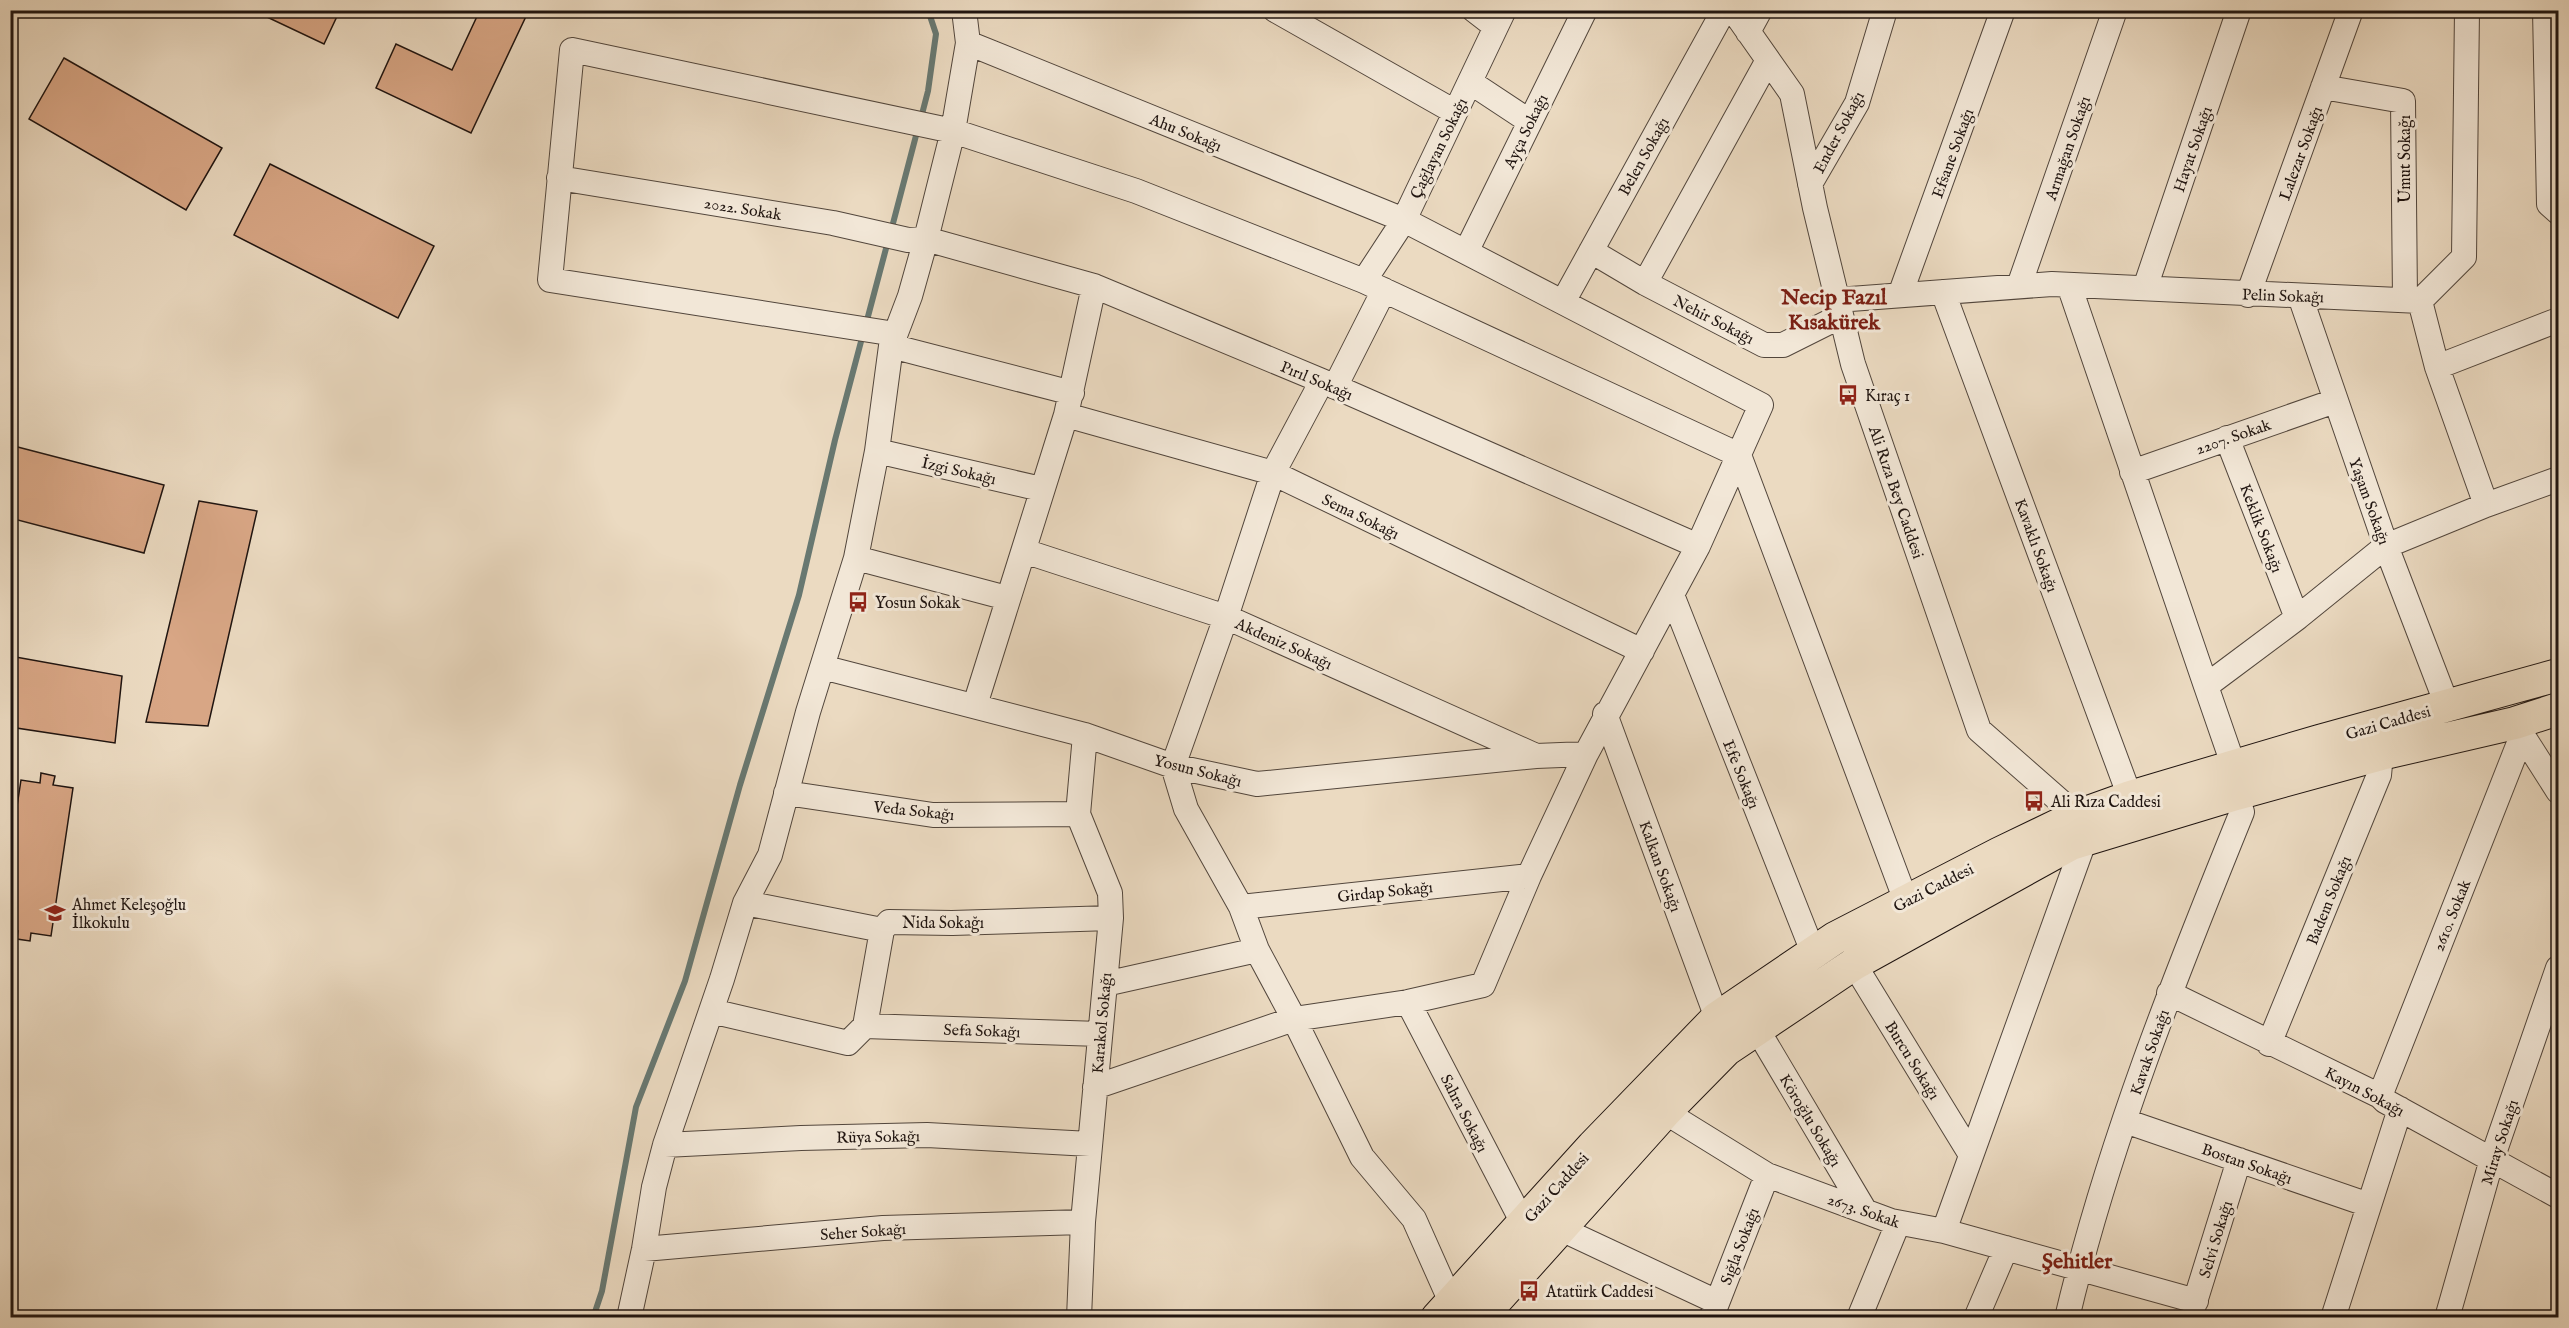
<svg xmlns="http://www.w3.org/2000/svg" width="2569" height="1328" viewBox="0 0 2569 1328" font-family="'IM FELL English',serif">
  <rect width="100%" height="100%" fill="#ebdac1"/>
  <filter id="stains"><feTurbulence type="fractalNoise" baseFrequency=".00333" numOctaves="4"/><feColorMatrix values="0 0 0 0 .2 0 0 0 0 .09 0 0 0 0 .02 0 0 0 .5 -.17"/></filter>
  <radialGradient id="worn" r=".72"><stop offset=".6" stop-color="#630" stop-opacity="0"/><stop offset="1" stop-color="#630" stop-opacity=".3"/></radialGradient>
  <g fill="none" stroke-linecap="round" stroke-linejoin="round">
    <!-- stream -->
    <path stroke="#687871" stroke-width="6" d="M921 118 928 91 936 34 928 10
      M891 231 918 128
      M866 324 888 241
      M593 1318 602 1291 636 1107 685 981 740 785 799 595 835 440 863 334"/>
  </g>
  <!-- building -->
  <path fill="#d8a685" stroke="#1f1410" stroke-width="1.5" d="M252 10H340L324 44Z
    M480 10H529L471 133 376 88 396 44 452 70Z
    M64 58 222 148 186 210 29 119Z
    M270 164 434 246 398 318 234 235Z
    M10 445 164 485 144 553 10 518Z
    M199 501 257 511 208 726 146 722Z
    M10 656 122 676 115 743 10 727Z
    M41 773 55 776 53 785 73 788 51 936 31 933 30 941 17 939 18 931 10 930V852L21 780 40 783Z"/>
  <g fill="none" stroke-linecap="round" stroke-linejoin="round">
    <!-- minor casing -->
    <g stroke="#52463c" stroke-width="26">
      <path id="minor" d="M1275 10 1455 112
        M1474 10 1496 27
        M1733 10 1792 94 1815 208 1853 364 1979 730 2077 816 2085 839 1944 1231
        M2545 10 2549 204 2558 212
        M1748 32 1760 10
        M968 43 1404 220 1761 405 1698 546 1586 754 1529 876 1483 985 1408 1002 1294 1019 1095 1087
        M1470 82 1529 121
        M2323 87 2403 101 2405 299
        M559 178 833 223 908 240 926 239 1094 286 1322 381 1698 546
        M1810 184 1857 103 1885 10
        M1591 251 1645 283 1764 345H1783L1841 316
        M1466 252 1585 10
        M1364 281 1404 220 1504 10
        M1645 283 1768 60
        M2069 285 2206 686
        M2019 286 2115 10
        M2145 288 2239 10
        M1943 292 2130 797
        M1900 295 2003 10
        M2248 295 2351 10
        M2300 296 2386 546 2447 705
        M1837 300 2052 284 2420 301 2464 257 2467 10
        M1563 302 1724 10
        M895 334 550 280 572 50 953 131 1136 191 1364 281 1739 455 1906 901
        M891 346 1072 393
        M2437 367 2558 320
        M1322 381 1273 473 1226 617 1173 766 1186 809 1241 907 1257 950 1294 1019 1362 1157 1414 1219 1451 1302
        M1335 387 1384 290
        M1066 415 1273 473 1642 651
        M2227 438 2297 618
        M877 451 1041 489
        M2132 472 2335 401
        M2486 505 2558 479
        M1024 551 1226 617 1534 755
        M856 558 1007 598
        M1672 595 1813 952
        M822 667 1085 735 1173 766 1257 784 1536 756 1586 754
        M975 705 1066 415 1094 286
        M1605 714 1717 1018
        M2516 725 2558 791
        M2234 767 2206 686 2297 618 2386 546 2486 505 2437 367 2420 301
        M786 793 933 815 1078 814
        M745 903 882 930 889 922 952 923 1111 918
        M1241 907 1529 876
        M1854 964 1971 1155
        M1105 984 1257 950
        M2169 993 2380 1096 2385 1101 2558 1196
        M1408 1002 1523 1223
        M711 1011 848 1043 865 1026 882 930
        M865 1026 1100 1034
        M1757 1029 1865 1211
        M2269 1044 2379 775 2381 754
        M2380 1096 2523 733
        M1665 1112 1767 1175 1891 1221 1944 1231 2196 1301
        M2125 1121 2369 1205
        M665 1145 801 1138 927 1135 1090 1144
        M1561 1229 1717 1302
        M644 1249 883 1228 1083 1222
        M1712 1316 1767 1175
        M629 1318 644 1249 654 1187 665 1145 722 979 745 903 770 855 808 712 856 558 877 451 891 346 910 296 926 239 953 131 968 43 964 10
        M1079 1318 1083 1222 1111 918 1110 893 1078 814 1085 735
        M1859 1318 1898 1223
        M1976 1318 2006 1248
        M2067 1318C2108 1144 2175 977 2242 812L2236 794
        M2190 1318 2239 1160
        M2333 1318 2400 1109
        M2447 1318 2492 1159 2558 968"/>
    </g>
    <!-- major casing -->
    <g stroke="#1f1410" stroke-width="34">
      <path id="major" d="M1437 1318 1593 1146 1717 1018 1835 938 1998 854 2077 816 2130 797 2319 741 2558 675
        M1480 1318 1665 1112 1726 1050 1854 964 2071 844 2236 794 2381 754 2515 723 2558 709"/>
    </g>
    <!-- minor -->
    <use href="#minor" stroke="#f2e7d7" stroke-width="24"/>
    <!-- major -->
    <use href="#major" stroke="#ebdac1" stroke-width="32"/>
  </g>
  <!-- icons -->
  <defs>
    <g id="bus-bare" transform="scale(1.62)"><path d="M-5-6H5V4H4V6H2V4H-2V6H-4V4H-5ZM-3.5-4V0h7V-4ZM-3.5 1.2v1.5H-2V1.2ZM2 1.2v1.5H3.5V1.2Z" fill="#8f2418" stroke="#f2e7d7" stroke-width="2.5" paint-order="stroke"/></g>
    <g id="school-bare" transform="scale(1.62)"><path d="M0-5L7-2L0 1L-7-2ZM-4 1L0 2.5L4 1V4Q0 6-4 4Z" fill="#8f2418" stroke="#f2e7d7" stroke-width="2.5" paint-order="stroke"/></g>
  </defs>
  <g fill-rule="evenodd">
    <use href="#bus-bare" x="1848" y="395"/>
    <use href="#bus-bare" x="858" y="602"/>
    <use href="#bus-bare" x="2034" y="801"/>
    <use href="#school-bare" x="55" y="913"/>
    <use href="#bus-bare" x="1529" y="1291"/>
  </g>
  <g text-anchor="middle" stroke-width="6" stroke-linejoin="round" paint-order="stroke">
    <!-- street labels -->
    <g font-size="16" fill="#1f1410" stroke="#f2e7d7">
      <text transform="translate(1525 131) rotate(-64)" y="6">Ayça Sokağı</text>
      <text transform="translate(1186 132) rotate(22)" y="6">Ahu Sokağı</text>
      <text transform="translate(1838 132) rotate(-62)" y="6">Ender Sokağı</text>
      <text transform="translate(1438 148) rotate(-64)" y="6">Çağlayan Sokağı</text>
      <text transform="translate(2067 148) rotate(-71)" y="6">Armağan Sokağı</text>
      <text transform="translate(2192 149) rotate(-71)" y="6">Hayat Sokağı</text>
      <text transform="translate(1952 153) rotate(-70)" y="6">Efsane Sokağı</text>
      <text transform="translate(2300 153) rotate(-70)" y="6">Lalezar Sokağı</text>
      <text transform="translate(1643 156) rotate(-61)" y="6">Belen Sokağı</text>
      <text transform="translate(2404 159) rotate(-90)" y="6">Umut Sokağı</text>
      <text transform="translate(743 208) rotate(9)" y="6">2022. Sokak</text>
      <text transform="translate(2283 295) rotate(2)" y="6">Pelin Sokağı</text>
      <text transform="translate(1714 319) rotate(27)" y="6">Nehir Sokağı</text>
      <text transform="translate(1317 380) rotate(23)" y="6">Pırıl Sokağı</text>
      <text transform="translate(2233 436) rotate(-19)" y="6">2207. Sokak</text>
      <text transform="translate(959 470) rotate(13)" y="6">İzgi Sokağı</text>
      <text transform="translate(1897 492) rotate(71)" y="6">Ali Rıza Bey Caddesi</text>
      <text transform="translate(2370 501) rotate(70)" y="6">Yaşam Sokağı</text>
      <text transform="translate(1361 516) rotate(26)" y="6">Sema Sokağı</text>
      <text transform="translate(2262 528) rotate(69)" y="6">Keklik Sokağı</text>
      <text transform="translate(2037 545) rotate(70)" y="6">Kavaklı Sokağı</text>
      <text transform="translate(1284 643) rotate(24)" y="6">Akdeniz Sokağı</text>
      <text transform="translate(2388 722) rotate(-16)" y="6">Gazi Caddesi</text>
      <text transform="translate(1198 770) rotate(14)" y="6">Yosun Sokağı</text>
      <text transform="translate(1742 774) rotate(68)" y="6">Efe Sokağı</text>
      <text transform="translate(914 810) rotate(6)" y="6">Veda Sokağı</text>
      <text transform="translate(1661 866) rotate(70)" y="6">Kalkan Sokağı</text>
      <text transform="translate(1933 887) rotate(-27)" y="6">Gazi Caddesi</text>
      <text transform="translate(1385 891) rotate(-6)" y="6">Girdap Sokağı</text>
      <text transform="translate(2328 900) rotate(-68)" y="6">Badem Sokağı</text>
      <text transform="translate(2451 915) rotate(-68)" y="6">2610. Sokak</text>
      <text x="943" y="928">Nida Sokağı</text>
      <text transform="translate(1101 1023) rotate(-85)" y="6">Karakol Sokağı</text>
      <text transform="translate(982 1030) rotate(2)" y="6">Sefa Sokağı</text>
      <text transform="translate(2149 1052) rotate(-71)" y="6">Kavak Sokağı</text>
      <text transform="translate(1913 1060) rotate(58)" y="6">Burcu Sokağı</text>
      <text transform="translate(2365 1091) rotate(28)" y="6">Kayın Sokağı</text>
      <text transform="translate(1465 1113) rotate(63)" y="6">Sahra Sokağı</text>
      <text transform="translate(1811 1120) rotate(59)" y="6">Köroğlu Sokağı</text>
      <text transform="translate(878 1136) rotate(-1)" y="6">Rüya Sokağı</text>
      <text transform="translate(2499 1142) rotate(-72)" y="6">Miray Sokağı</text>
      <text transform="translate(2247 1163) rotate(19)" y="6">Bostan Sokağı</text>
      <text transform="translate(1556 1187) rotate(-48)" y="6">Gazi Caddesi</text>
      <text transform="translate(1864 1210) rotate(19)" y="6">2673. Sokak</text>
      <text transform="translate(863 1231) rotate(-4)" y="6">Seher Sokağı</text>
      <text transform="translate(2215 1239) rotate(-73)" y="6">Selvi Sokağı</text>
      <text transform="translate(1739 1246) rotate(-69)" y="6">Sığla Sokağı</text>
    </g>
    <!-- poi labels -->
    <g font-size="16" fill="#1f1410" stroke="#f2e7d7" text-anchor="start">
      <text x="1865" y="401">Kıraç 1</text>
      <text x="875" y="608">Yosun Sokak</text>
      <text x="2051" y="807">Ali Rıza Caddesi</text>
      <text x="72" y="910">Ahmet Keleşoğlu<tspan x="72" dy="18">İlkokulu</tspan></text>
      <text x="1546" y="1297">Atatürk Caddesi</text>
    </g>
    <!-- district labels -->
    <g font-size="22" font-weight="bold" fill="#7a1f14" stroke="#f2e7d7">
      <text x="1834" y="304">Necip Fazıl<tspan x="1834" dy="25">Kısakürek</tspan></text>
      <text x="2077" y="1268">Şehitler</text>
    </g>
  </g>
  <!-- margin -->
  <rect width="2569" height="1328" fill="none" stroke="#ebdac1" stroke-width="36"/>
  <rect x="12" y="12" width="2545" height="1304" fill="none" stroke="#1f1410" stroke-width="3"/>
  <rect x="18" y="18" width="2533" height="1292" fill="none" stroke="#1f1410" stroke-width="1.5"/>
  <rect width="100%" height="100%" filter="url(#stains)"/>
  <rect width="100%" height="100%" fill="url(#worn)"/>
</svg>
